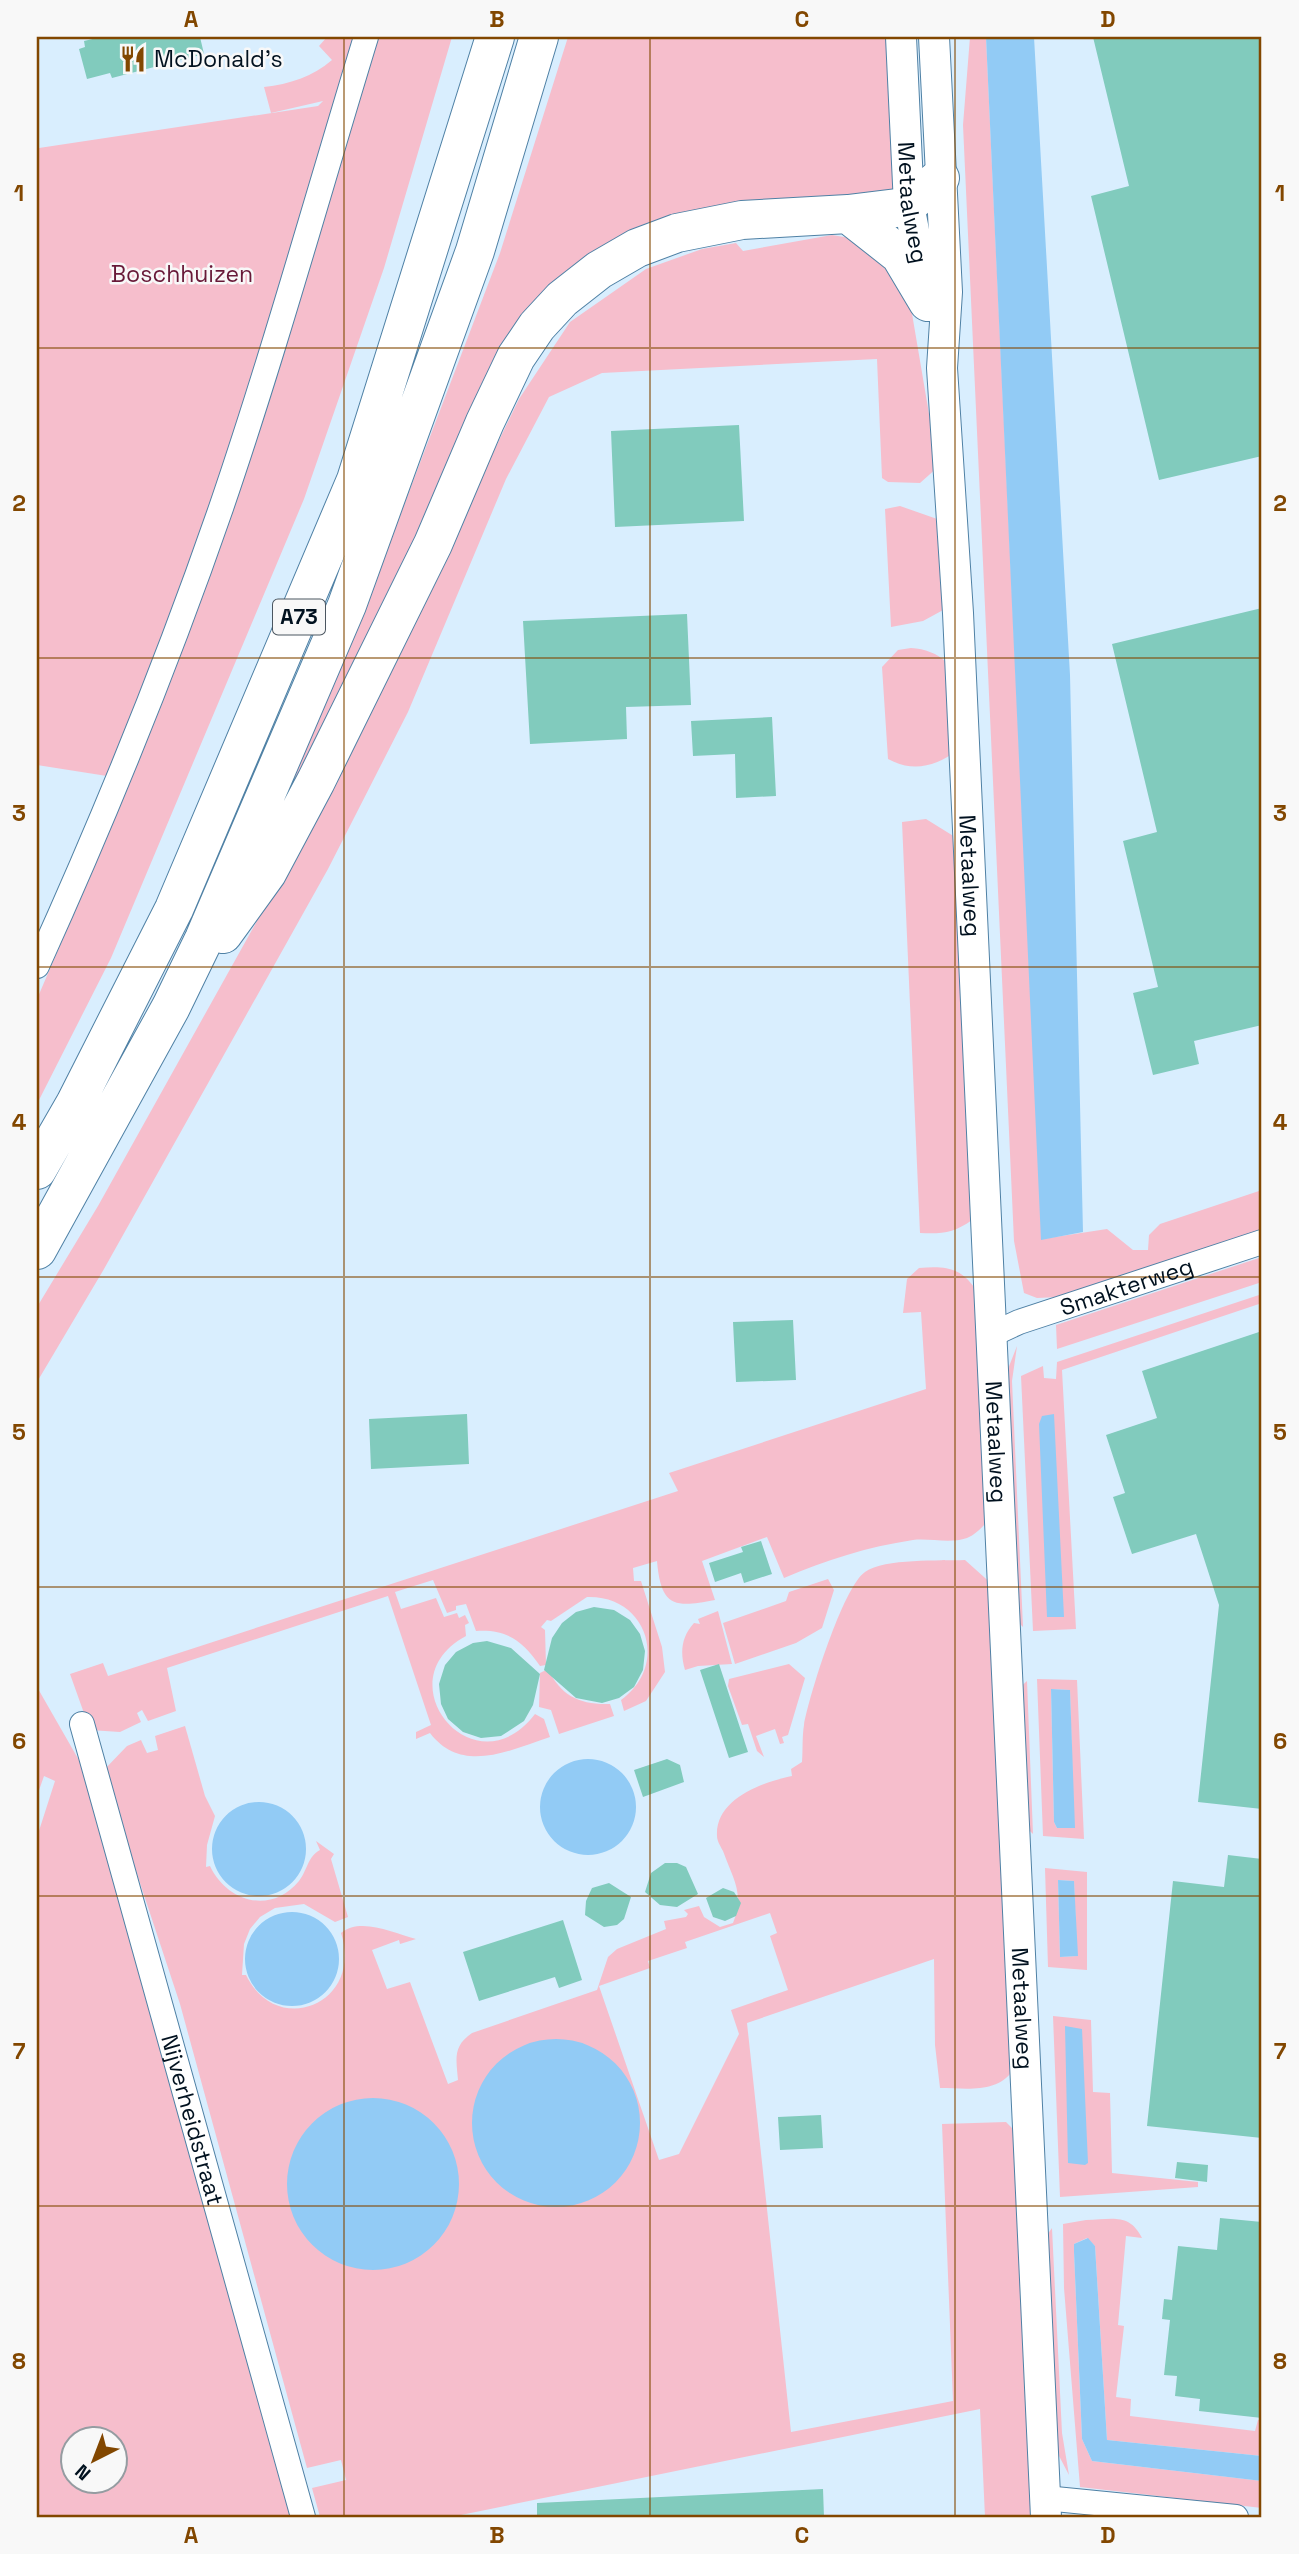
<svg xmlns="http://www.w3.org/2000/svg" width="1299" height="2554" viewBox="0 0 1299 2554" font-family="'Space Grotesk',sans-serif">
  <rect width="100%" height="100%" fill="#d9eefe"/>
  <!-- green -->
  <path fill="#f6becc" fill-rule="evenodd" d="M327 37H452L384 268 304 499 111 958 37 1104V999L94 866 126 779 37 765V139L39 148 318 106 323 101 271 113 264 87C290 84 312 77 332 60L319 46Z
    M568 37H911L903 197 577 274 237 908 375 581 500 253Z
    M970 37H986L1042 1239 1107 1229 1133 1250H1148L1149 1235 1160 1224 1262 1190V1232L1059 1297 1037 1298 1024 1293 1014 1241 963 125Z
    M832 235 856 239 908 290 938 467 920 483 888 482 882 478 877 359 602 373 549 397 506 479 408 712 328 869 104 1269 37 1382V1307L98 1206 330 790 519 399 570 322 646 269 702 249 736 243 743 251Z
    M900 506 940 520 945 609 923 621 891 627 885 509Z
    M911 648C925 649 937 653 947 663L952 754C931 768 910 771 888 759L882 667 898 650Z
    M926 819 955 837 972 1220C954 1233 942 1234 920 1233L902 822Z
    M1262 1257V1282L1057 1349 1056 1325Z
    M919 1268C945 1266 961 1267 976 1290L991 1517C984 1525 977 1534 967 1538 950 1544 930 1538 913 1540 867 1547 826 1560 784 1578L767 1537 702 1561 715 1600C674 1608 661 1607 657 1561L633 1568 634 1581H641L662 1647 665 1672 646 1701 624 1711 621 1700C670 1665 647 1595 587 1597L551 1621 547 1620 541 1627 545 1630 546 1665 540 1666C523 1641 507 1629 476 1631L466 1604 456 1606V1610L447 1613 433 1580 395 1592 401 1609 436 1598 444 1617 457 1613 459 1618 465 1615 469 1623 465 1625 466 1636C382 1681 475 1793 535 1714L544 1719 550 1737C510 1750 462 1775 430 1733L416 1739V1732L431 1725 388 1596 167 1668 176 1711 148 1721 142 1710 137 1713 141 1722 120 1732 90 1730 70 1674 103 1663 108 1676 678 1491 669 1473 926 1389 921 1312 903 1313 907 1279Z
    M1262 1294V1303L1062 1370 1076 1629 1033 1631 1021 1376 1043 1366 1044 1378 1056 1379 1057 1362Z
    M1017 1346 1012 1381 1023 1627 1015 1619 1006 1374Z
    M965 1560 994 1586 1013 2070C997 2094 966 2088 940 2088L935 2045 934 1959 747 2023 791 2432 953 2401 942 2124 1006 2122 1016 2132 1038 2517H985L980 2409 451 2517H320L312 2488 346 2480 341 2460 307 2468 180 2004 103 1771 127 1746 141 1740 147 1753 158 1750 155 1736 185 1726 205 1796 215 1816 207 1845 206 1867 210 1866C227 1902 271 1915 299 1881 307 1871 308 1856 320 1850L316 1841 334 1854 331 1859 348 1917 335 1922 304 1904 275 1908 260 1917 250 1929 244 1944 242 1975H246C277 2039 364 2004 341 1933 361 1917 393 1933 416 1939L400 1944 399 1940 372 1950 387 1989 410 1982 448 2084 458 2080C456 2058 453 2046 472 2033L597 1990 608 1957 617 1949 666 1929 664 1921 686 1917 688 1914 684 1910 699 1906 704 1917 720 1927 733 1923C745 1894 733 1879 723 1851 721 1847 717 1841 717 1836 715 1799 763 1782 792 1776L791 1769 802 1762C803 1750 802 1737 804 1725 809 1696 843 1587 865 1572 885 1558 940 1561 965 1560ZM770 1913 777 1933 770 1936 788 1990 731 2010 739 2034 679 2154 659 2160 599 1986 650 1968 648 1961 687 1948 685 1942Z
    M828 1579 834 1590 822 1628 796 1643 735 1664 723 1623 786 1601 789 1592Z
    M718 1611 732 1664 698 1666 685 1670C680 1653 681 1637 694 1623L700 1624 698 1619Z
    M789 1664 805 1678 788 1735 782 1737 784 1743 780 1744 775 1729 756 1736 764 1757 757 1751 748 1724 742 1725 728 1686 729 1679Z
    M548 1669C561 1696 580 1705 610 1704L614 1716 559 1734 551 1710 539 1707 540 1673Z
    M1037 1679 1077 1680 1084 1839 1043 1836ZM1051 1689 1070 1690 1074 1828H1057L1054 1822Z
    M1027 1681 1033 1834 1028 1829 1017 1690Z
    M37 1687 84 1769 295 2517H37V1837L55 1781 44 1776 37 1796ZM74 2438H116V2480H74Z
    M1045 1868 1087 1872V1970L1048 1967ZM1058 1880 1074 1881 1077 1956 1060 1957Z
    M1053 2016 1091 2020 1093 2092 1110 2093 1112 2173 1198 2182V2187L1060 2197Z
    M1086 2220C1111 2220 1129 2212 1142 2238L1126 2236 1118 2325 1124 2326 1116 2397 1131 2399 1130 2416 1255 2431 1258 2420H1262V2456L1107 2440 1095 2246 1087 2238 1074 2244V2252L1082 2439 1092 2461 1262 2481V2508L1080 2487 1064 2288 1063 2224Z
    M1052 2228 1062 2433 1069 2475 1058 2454V2433H1051L1047 2235Z"/>
  <!-- water -->
  <path fill="#92cbf5" d="M986 37H1034L1070 675 1083 1232 1041 1240Z
    M1054 1414 1064 1617H1047L1039 1424 1042 1416Z
    M1051 1689 1070 1690 1075 1828H1057L1054 1822Z
    M540 1807a48 48 0 1 1 96 0a48 48 0 1 1-96 0Z
    M212 1849a47 47 0 1 1 94 0a47 47 0 1 1-94 0Z
    M1058 1880 1074 1881 1078 1956 1060 1957Z
    M245 1959a47 47 0 1 1 94 0a47 47 0 1 1-94 0Z
    M1065 2026 1082 2029 1088 2163 1085 2165 1068 2163Z
    M472 2123a84 84 0 1 1 168 0a84 84 0 1 1-168 0Z
    M287 2184a86 86 0 1 1 172 0a86 86 0 1 1-172 0Z
    M1088 2238 1095 2246 1107 2440 1262 2456V2481L1092 2461 1082 2439 1074 2252V2244Z"/>
  <!-- building -->
  <path fill="#81cbbd" d="M101 37H200L204 54 112 78 110 73 87 79 79 49 85 47 84 41Z
    M1093 37H1262V456L1159 480 1091 196 1129 186Z
    M739 425 744 521 615 527 611 431Z
    M1262 608V1025L1194 1041 1199 1064 1153 1075 1133 993 1158 987 1123 841 1157 832 1112 644Z
    M687 614 691 705 626 707 627 739 530 744 523 621Z
    M772 717 776 796 736 798 735 754 693 756 691 721Z
    M793 1320 796 1380 736 1382 733 1322Z
    M1262 1331V1809L1198 1802 1219 1605 1196 1534 1132 1554 1113 1497 1125 1493 1106 1435 1157 1418 1142 1371Z
    M467 1414 469 1464 371 1469 369 1419Z
    M761 1541 772 1574 744 1583 741 1573 715 1582 709 1563 743 1552 741 1547Z
    M594 1607 614 1610 630 1620 640 1634 645 1651 643 1670 634 1687 619 1698 602 1703 576 1698 544 1670 552 1638 562 1623 576 1612Z
    M487 1641 511 1648 540 1674 533 1705 524 1721 501 1736 481 1738 463 1732 448 1719 441 1704 439 1684 445 1665 456 1652 473 1643Z
    M719 1664 748 1752 729 1758 700 1670Z
    M667 1759 680 1765 684 1782 643 1797 634 1770Z
    M1228 1855 1262 1859V2138L1147 2126 1173 1881 1224 1887Z
    M665 1863H677L686 1867 698 1894 677 1907 660 1905 645 1892 651 1873Z
    M609 1883 631 1897 624 1919 617 1925 604 1927 585 1915 586 1901 592 1888Z
    M723 1888 734 1892 741 1903 736 1916 725 1921 713 1917 706 1898Z
    M563 1920 582 1980 559 1988 555 1977 479 2001 463 1952Z
    M821 2115 823 2148 780 2150 778 2117Z
    M1177 2162 1208 2165 1207 2182 1175 2178Z
    M1220 2218 1262 2222V2418L1199 2411 1200 2399 1175 2396 1177 2376 1164 2375 1170 2320 1162 2319 1164 2299 1172 2300 1178 2246 1217 2250Z
    M823 2489 824 2517H537V2503Z"/>
  <g fill="none" stroke-linecap="round" stroke-linejoin="round">
    <!-- minor casing -->
    <g stroke="#4f81a5" stroke-width="26">
      <g id="minor">
        <path d="M37 966C105 816 167 664 221 508 274 353 318 194 366 37"/>
        <path id="s1" d="M991 1335 1019 1322 1262 1242"/>
        <path id="s2" d="M82 1724 303 2517"/>
        <path d="M1045 2498 1236 2517"/>
      </g>
    </g>
    <!-- tertiary casing -->
    <g stroke="#4f81a5" stroke-width="32">
      <g id="tertiary">
        <path id="s3" d="M901 37 909 205 925 287"/>
        <path id="s4" d="M934 37 947 292 942 368 958 613 1046 2517"/>
      </g>
    </g>
    <!-- motorway casing -->
    <g stroke="#4f81a5" stroke-width="40">
      <path id="motorway" d="M848 214 900 255 928 302
        M223 934 267 873 316 781 433 544 485 422 516 357 537 326 562 299 599 270 637 248 677 233 742 220 848 214 905 207 940 178
        M37 1170 75 1104 174 909 356 480 495 37
        M37 1250 171 1007 204 939 347 605 475 251 539 37"/>
    </g>
    <!-- minor -->
    <use href="#minor" stroke="#fff" stroke-width="24"/>
    <!-- tertiary -->
    <use href="#tertiary" stroke="#fff" stroke-width="30"/>
    <!-- motorway -->
    <use href="#motorway" stroke="#fff" stroke-width="38"/>
  </g>
  <!-- grid -->
  <path fill="none" stroke="#824700" stroke-width="2" stroke-opacity="0.55" d="M344 37V2517M650 37V2517M955 37V2517M37 348H1262M37 658H1262M37 967H1262M37 1277H1262M37 1587H1262M37 1896H1262M37 2206H1262"/>
  <!-- icons -->
  <defs>
    <g id="restaurant-bare" transform="scale(2.1)"><path d="M-5-6h1v4h1v-4h1v4h1v-4h1v5L-1.5 .5V6h-2V.5L-5-1ZM5-6V6H3V1.5H1.5Q1.5-4 5-6Z" fill="#824700" stroke="#f8f8f8" stroke-width="2.5" paint-order="stroke"/></g>
  </defs>
  <g fill-rule="evenodd">
    <use href="#restaurant-bare" x="133" y="59"/>
  </g>
  <g text-anchor="middle" stroke-width="5" stroke-linejoin="round" paint-order="stroke">
    <!-- shield labels -->
    <rect fill="#f8f8f8" stroke="#4b5660" stroke-width="2" x="273" y="599.5" width="52" height="35" rx="5"/>
    <g font-size="21" font-weight="bold" fill="#01111f">
      <text x="299" y="624">A73</text>
    </g>
    <!-- poi labels -->
    <g font-size="23" fill="#01111f" stroke="#f8f8f8" text-anchor="start">
      <text x="154" y="67">McDonald's</text>
    </g>
    <!-- street labels -->
    <g font-size="23" fill="#01111f" stroke="#f8f8f8">
      <text dy="8" stroke="none"><textPath href="#s3" startOffset="166">Metaalweg</textPath></text>
      <text dy="8" stroke="none"><textPath href="#s4" startOffset="840">Metaalweg</textPath></text>
      <text dy="8" stroke="none"><textPath href="#s1" startOffset="144">Smakterweg</textPath></text>
      <text dy="8" stroke="none"><textPath href="#s4" startOffset="1407">Metaalweg</textPath></text>
      <text dy="8" stroke="none"><textPath href="#s4" startOffset="1974">Metaalweg</textPath></text>
      <text dy="8" stroke="none"><textPath href="#s2" startOffset="411">Nijverheidstraat</textPath></text>
    </g>
    <!-- park labels -->
    <g font-size="23" fill="#681938" stroke="#f8f8f8">
      <text x="182" y="282">Boschhuizen</text>
    </g>
  </g>
  <!-- border -->
  <rect width="1299" height="2554" fill="none" stroke="#f8f8f8" stroke-width="77"/>
  <!-- north arrow -->
  <g transform="translate(94 2460) rotate(222)"><circle r="33" fill="#f8f8f8" stroke="#959ca1" stroke-width="2"/>
  <path d="M0-5L12 26L0 18L-12 26Z" fill="#824700"/>
  <text y="-10" font-size="19" font-weight="bold" text-anchor="middle" fill="#01111f">N</text>
  </g>
  <rect x="38" y="38" width="1222" height="2478" fill="none" stroke="#824700" stroke-width="2.5"/>
  <g font-size="23" text-anchor="middle" font-weight="bold" fill="#824700">
    <text x="191" y="27">A</text>
    <text x="497" y="27">B</text>
    <text x="802" y="27">C</text>
    <text x="1108" y="27">D</text>
    <text x="19" y="201">1</text>
    <text x="1280" y="201">1</text>
    <text x="19" y="511">2</text>
    <text x="1280" y="511">2</text>
    <text x="19" y="821">3</text>
    <text x="1280" y="821">3</text>
    <text x="19" y="1130">4</text>
    <text x="1280" y="1130">4</text>
    <text x="19" y="1440">5</text>
    <text x="1280" y="1440">5</text>
    <text x="19" y="1749">6</text>
    <text x="1280" y="1749">6</text>
    <text x="19" y="2059">7</text>
    <text x="1280" y="2059">7</text>
    <text x="19" y="2369">8</text>
    <text x="1280" y="2369">8</text>
    <text x="191" y="2543">A</text>
    <text x="497" y="2543">B</text>
    <text x="802" y="2543">C</text>
    <text x="1108" y="2543">D</text>
  </g>
</svg>
